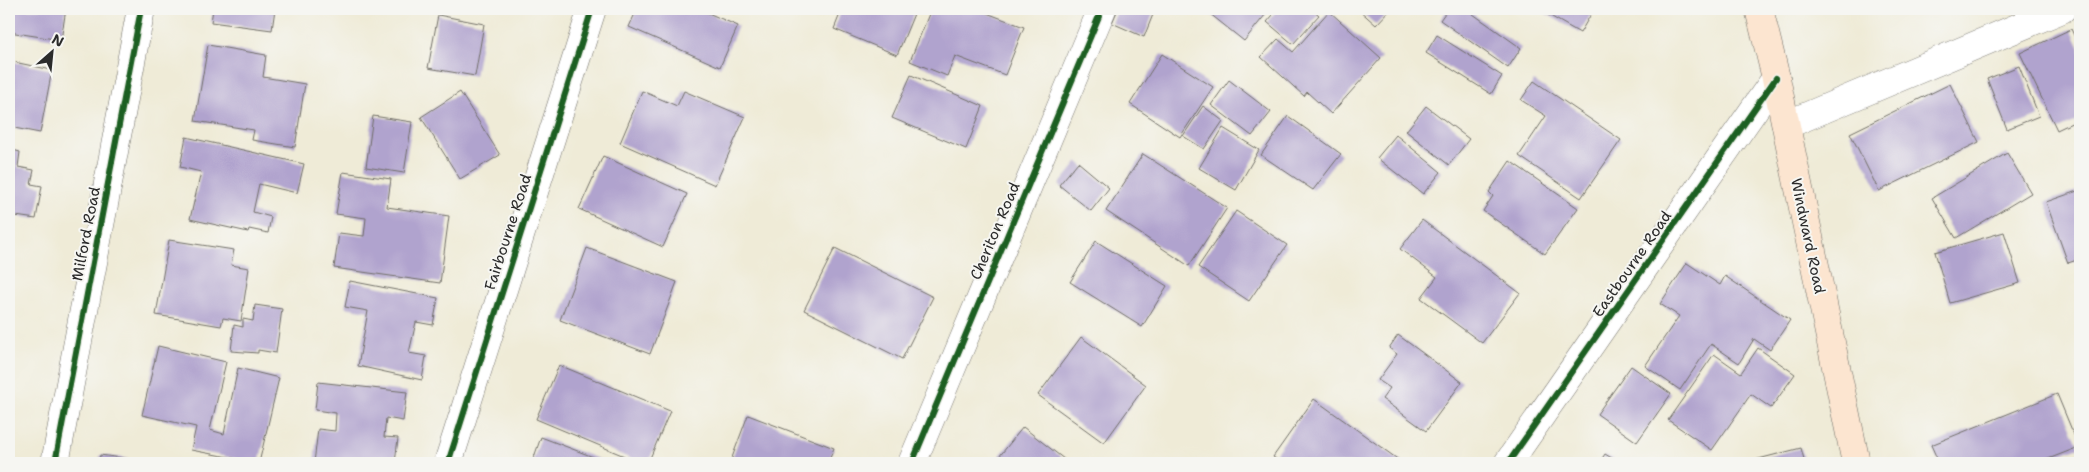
<svg xmlns="http://www.w3.org/2000/svg" width="2089" height="472" viewBox="0 0 2089 472" font-family="'Shantell Sans',sans-serif">
  <rect width="100%" height="100%" fill="#f6f6f2"/>
  <filter id="ink" filterUnits="userSpaceOnUse"><feTurbulence type="fractalNoise" baseFrequency=".02" numOctaves="2"/><feDisplacementMap in="SourceGraphic" scale="10" xChannelSelector="R" yChannelSelector="G"/><feConvolveMatrix kernelMatrix="1 2 1 2 8 2 1 2 1" color-interpolation-filters="sRGB"/></filter>
  <filter id="wash" filterUnits="userSpaceOnUse"><feTurbulence type="fractalNoise" baseFrequency=".0096" numOctaves="4" result="noise"/><feDisplacementMap in="SourceGraphic" scale="20" xChannelSelector="R" yChannelSelector="G"/><feGaussianBlur stdDeviation="1.12" result="paint"/><feColorMatrix in="noise" values="0 0 0 0 0 0 0 0 0 0 0 0 0 0 0 0 0 1.4 0 .05"/><feComposite in="paint" operator="in"/></filter>
  <g filter="url(#wash)">
    <rect width="100%" height="100%" fill="#efebd7"/>
    <g id="blocks">
      <!-- building -->
      <path fill="#b0a3ce" d="M9 9H66L61 40 9 32Z
        M213 9H275L272 30 211 22Z
        M637 9H699L738 26 720 67 629 27Z
        M842 9H916L897 55 834 29Z
        M931 9 967 11 976 9 1024 27 1005 75 955 56 947 76 910 61Z
        M1118 9H1147L1154 12 1144 37 1112 23Z
        M1204 9H1270L1244 41Z
        M1278 9H1312L1319 15 1293 44 1267 22Z
        M1358 9H1391L1376 25Z
        M1448 9H1466L1521 48 1508 68 1440 20Z
        M1538 9H1594L1580 33Z
        M1329 11 1381 58 1331 114 1307 92 1304 96 1261 57 1278 39 1293 52Z
        M438 15 484 24 475 76 428 68Z
        M2071 29 2080 48V119L2057 130 2020 53Z
        M1437 35 1502 76 1491 94 1426 53Z
        M208 45 266 55 263 77 305 84 295 147 252 140 254 130 195 121Z
        M1162 54 1213 87 1180 137 1130 104Z
        M9 61 52 70 40 133 9 127Z
        M2019 66 2039 116 2007 129 1987 79Z
        M911 75 983 106 966 149 892 118Z
        M1229 80 1271 112 1252 136 1211 105Z
        M1534 81 1621 140 1581 198 1519 156 1546 116 1521 100Z
        M1950 84 1979 142 1879 191 1850 133Z
        M642 91 677 106 684 91 745 117 715 185 620 143Z
        M460 92 500 155 460 179 421 117Z
        M1203 106 1223 121 1204 149 1183 136Z
        M1426 106 1469 139 1449 165 1406 131Z
        M373 116 412 122 404 173 366 167Z
        M1288 116 1341 154 1313 190 1261 155Z
        M1223 128 1259 150 1236 190 1199 168Z
        M1396 135 1441 172 1423 194 1377 158Z
        M186 137 304 164 297 193 259 184 253 212 271 217 268 233 249 229 248 232 190 219 201 172 180 167Z
        M9 149 20 152 18 167 34 170 31 184 42 186 36 219 9 215Z
        M2007 153 2031 193 1956 238 1932 198Z
        M1143 154 1227 208 1189 266 1106 211Z
        M603 156 687 194 663 247 579 209Z
        M1510 161 1578 208 1545 254 1483 211 1493 196 1489 192Z
        M1078 162 1109 188 1091 211 1059 185Z
        M343 172 391 179 387 207 449 216 440 283 334 268 339 233 364 236 366 218 336 214Z
        M2080 190V259L2068 263 2046 202Z
        M1236 211 1287 245 1249 301 1198 267Z
        M1422 220 1520 293 1482 343 1421 298 1437 277 1400 249Z
        M2004 232 2020 283 1950 303 1935 252Z
        M169 240 234 250 231 265 249 268 241 321 223 318 221 326 156 315Z
        M1096 241 1167 286 1142 327 1070 282Z
        M587 248 677 282 650 354 560 320Z
        M835 248 933 297 902 359 804 310Z
        M1687 263 1720 285 1725 276 1790 320 1770 350 1754 339 1739 363 1711 344 1680 390 1645 366 1679 316 1660 304Z
        M350 281 438 298 433 325 416 322 409 353 426 356 422 380 358 366 368 311 345 307Z
        M255 305 282 309 276 353 258 350V353L231 351 234 325 243 327V319L253 321Z
        M1398 335 1462 382 1426 431 1382 399 1390 388 1378 380 1397 354 1389 348Z
        M1081 337 1146 385 1104 443 1038 395Z
        M158 346 226 362 210 430 224 434 238 368 279 378 259 463 191 450 196 427 142 415Z
        M1758 348 1795 374 1771 408 1751 394 1712 450 1668 420 1714 354 1741 373Z
        M559 365 670 411 648 463H641L536 419Z
        M1631 366 1671 394 1637 442 1597 414Z
        M318 382 407 392 403 421 386 418 384 437 398 438 395 463H314L318 429 335 431 336 413 315 410Z
        M2057 394 2079 447 2038 463H1939L1931 445Z
        M1314 399 1403 463H1282L1273 457Z
        M748 415 834 448 828 463H730Z
        M1023 427 1069 463H994Z
        M541 437 609 463H532Z
        M1801 448 1805 463H1743Z
        M1605 454 1620 463H1599Z
        M100 455 151 462V463H99Z"/>
    </g>
  </g>
  <g filter="url(#ink)">
    <use href="#blocks" fill-opacity="0" stroke="#706e67" stroke-width="1"/>
    <g fill="none" stroke-linecap="round" stroke-linejoin="round">
      <!-- minor casing -->
      <g stroke="#706e67" stroke-width="29">
        <path id="minor" d="M1786 125 2062 9
          M55 463 141 9
          M448 463 592 9
          M912 463 1102 9
          M1508 463 1776 78"/>
      </g>
      <!-- secondary casing -->
      <g stroke="#706e67" stroke-width="29">
        <path id="secondary" d="M1759 9 1776 78 1856 463"/>
      </g>
      <!-- minor -->
      <use href="#minor" stroke="#fff" stroke-width="28"/>
      <!-- secondary -->
      <use href="#secondary" stroke="#fce5d0" stroke-width="28"/>
      <!-- cycleway casing -->
      <g stroke="#f6f6f2" stroke-width="9">
        <path id="cycleway" d="M55 463 141 9
          M448 463 592 9
          M912 463 1102 9
          M1508 463 1776 78"/>
      </g>
      <!-- cycleway -->
      <use href="#cycleway" stroke="#1b5e20" stroke-width="6"/>
    </g>
  </g>
  <g text-anchor="middle" stroke-width="4" stroke-linejoin="round" paint-order="stroke">
    <!-- street labels -->
    <g font-size="15" fill="#2b2b2b" stroke="#f6f6f2">
      <text transform="translate(995 231) rotate(-67)" y="5">Cheriton Road</text>
      <text transform="translate(508 232) rotate(-72)" y="5">Fairbourne Road</text>
      <text transform="translate(86 234) rotate(-79)" y="5">Milford Road</text>
      <text transform="translate(1808 236) rotate(78)" y="5">Windward Road</text>
      <text transform="translate(1632 264) rotate(-55)" y="5">Eastbourne Road</text>
    </g>
  </g>
  <!-- margin -->
  <rect width="2089" height="472" fill="none" stroke="#f6f6f2" stroke-width="30"/>
  <!-- north arrow -->
  <g transform="translate(52 52) rotate(27)" stroke="#f6f6f2" stroke-width="4" paint-order="stroke">
  <path d="M0-4L9 19L0 12L-9 19Z" fill="#2b2b2b"/>
  <text y="-8" font-size="14" font-weight="bold" text-anchor="middle" fill="#2b2b2b">N</text>
  </g>
</svg>
